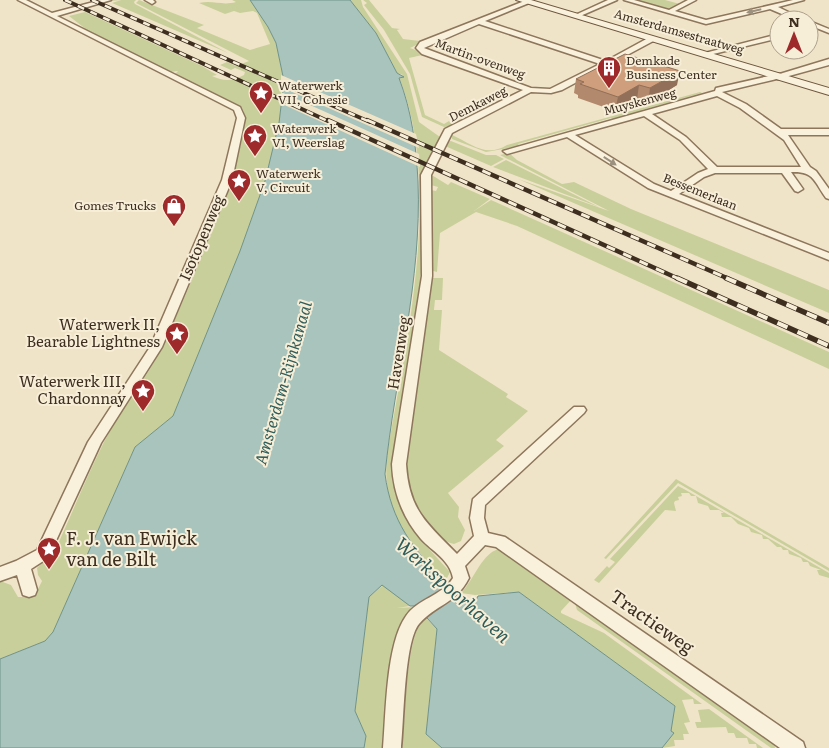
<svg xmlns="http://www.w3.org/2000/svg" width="829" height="748" viewBox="0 0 829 748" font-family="Literata,serif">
  <rect width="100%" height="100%" fill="#f0e4c8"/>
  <!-- green -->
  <path fill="#c9cf9b" d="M113 0H136L134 2 135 4 228 53 112 3 121 0 110 1Z
    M139 0 204 25 197 28 250 50 270 44 257 13 253 11 240 13 234 11 225 14 199 3C214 0 222 6 236 2L232 0H250L268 27 276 43 284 81 279 123 265 181 239 255 173 416 135 447 53 632 46 641 0 659V581L11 585 18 597H34L42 581 38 575 37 568 44 561 51 559C69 521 85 480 104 442 121 408 147 379 163 345 178 314 260 131 242 108L175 74 178 71 170 72 87 30 69 16 85 12 202 66 217 75 212 76C225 82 232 81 244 75L245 72 235 68 231 70 220 65 227 62 236 66 249 61 136 3Z
    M350 0H361L363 7 407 74 419 122 440 137 421 174 422 261 419 295 393 471C395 513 423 543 450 572L445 582C409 544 381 510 387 455 406 342 443 187 399 77L403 75 397 73 376 33Z
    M363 0H369L392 28 400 29 397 30 403 39 420 41 433 37 410 48 427 54 409 58 425 115 444 124 449 121 453 126 444 127 422 117 410 74 384 30 364 5 367 3Z
    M631 0H665L680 4 669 10Z
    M700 92 702 93 642 110 643 113 616 120 611 118 518 144 520 146 486 152 452 139V135C472 144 486 158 507 145Z
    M451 141 486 155H496L504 159 491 166 445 146 447 142Z
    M509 153 517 160 562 184 574 182 631 209 829 290V313L518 179 609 211 500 155Z
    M506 160 599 207 493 167Z
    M430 174 448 185 451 182 490 199 474 211 491 200 829 352V369L517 226 476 212 440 233 437 272 430 270 431 190 436 191 438 187 431 185Z
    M433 278H443L442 300H435L434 310H442L439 350 508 394 506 397 528 411 496 440 504 446 448 493 459 507 458 517 465 530 461 541 454 544C427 538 404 490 405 465 406 447 410 429 413 412 419 368 426 324 429 280Z
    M676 479 829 568V571L678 483 606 559 604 558Z
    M678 486 684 489 829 573V578L819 575 817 570H821L810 566 808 562H803L801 558 789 554 788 550H783L781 547H777L768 539H763L762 535 751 532 749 528 738 524 731 517H722L721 513H724L719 510H710L708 506 698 503 696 496H691L689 493H681L682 496 678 497 679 500 675 501 674 503 676 511 665 510 599 583 594 580 607 566 609 568 615 562 610 559Z
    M496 550H502L572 599 561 611V613L604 633 702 704H694L693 699 682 700 690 722 684 723 689 734H683L684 740H674L675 746 662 748 673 733 670 731 675 706 519 592 475 595 461 593C473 581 481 556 496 550Z
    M383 585 410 606 397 608 415 607 418 610 405 618 398 629 384 748H364L366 736 355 711 369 597Z
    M575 603 774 742 775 748H771L577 610Z
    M424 616 437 629 426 734 442 748H402C406 714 405 641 424 616Z
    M709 709 763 748H757L756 744H749L747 738H736L734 733H728L726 727 697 728 695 722H701L698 710Z"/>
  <!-- water -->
  <path fill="#a9c4bc" stroke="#6f938a" d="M250 0H350L376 33 397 73 404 77 399 78C412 112 416 145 418 181 422 282 395 375 385 474 391 521 413 549 445 582L442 588 457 604 475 602 478 596 519 592 675 706 671 731 674 733 662 748H442L426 734 437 629 416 606H410L382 585 369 597 355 711 366 736 364 748H0V659L45 641 53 632 135 447 173 416 240 251 265 181 279 123 284 81 276 43 268 27Z"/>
  <!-- pier -->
  <path fill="#f0e4c8" d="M281 75 416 134 419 148 281 87Z
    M281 92 419 154 420 167 280 103Z"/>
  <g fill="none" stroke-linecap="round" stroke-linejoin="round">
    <!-- minor casing -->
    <g stroke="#8d765c" stroke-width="3">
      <path id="minor" d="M18 0H26L52 13 101 0H111L57 16 240 107 245 118 232 180 162 347 101 443 48 558 31 569 37 590 35 595 29 597 23 595 17 575 0 581V567L16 561 37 550 88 442 150 347 222 180 237 118 234 110Z
        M145 0H153L155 2 152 4Z
        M527 0 529 1V3L485 21 606 61 650 37 657 39 562 90 551 93 531 92 452 133 431 175 432 276 406 464C409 511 427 523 457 554L474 536 470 518 473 499 574 407H584L586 410 584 413 485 505 484 518 488 533 505 537 803 742 805 748H780L496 547 485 545 465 566 469 578C455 605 436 604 419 624 404 642 404 722 401 748H383C386 713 386 644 406 616 417 599 442 596 453 578 450 560 432 551 421 539 403 518 393 492 392 464L422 276 421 175 445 129 523 90 422 54 416 48 420 42ZM479 24 600 64 550 89 531 88 424 48Z
        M608 0H617L578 17 573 16Z
        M624 0H634L669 10 688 0H696L675 11 706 20 793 0H804L778 7 805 20H796L770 9 706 24Z
        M809 21 829 29V33L809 25Z
        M779 34V38L705 56 701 54Z
        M778 74 782 76 781 78 722 92 746 104 781 129H829V135H788L810 167 816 171 829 189V199L826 198C814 181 814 171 791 172L803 189 798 192 795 191 782 173H715L704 177 679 194 829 253V260L648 188 567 137 507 154 503 151 715 91 716 88ZM717 96 740 108 784 140 801 167H717L686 137 652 114ZM644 116 680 140 708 169 698 173 671 191 654 184 575 135Z"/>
    </g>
    <!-- tertiary casing -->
    <g stroke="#8d765c" stroke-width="3">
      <path id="tertiary" d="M829 59V65L778 79 773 76Z"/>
    </g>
    <!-- secondary casing -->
    <g stroke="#6f573f" stroke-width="2">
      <path id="secondary" d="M516 0H531L829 88V95Z"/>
    </g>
    <!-- minor -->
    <use href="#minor" fill="#faf1dc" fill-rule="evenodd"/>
    <!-- tertiary -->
    <use href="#tertiary" fill="#faf1dc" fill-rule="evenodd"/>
    <!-- secondary -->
    <use href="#secondary" fill="#faf1dc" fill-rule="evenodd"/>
    <!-- rail-far2 casing -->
    <g stroke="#3d2e20" stroke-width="4">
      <path id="rail-far2" d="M65 0 330 122
        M92 0 370 122"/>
    </g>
    <!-- rail-far1 casing -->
    <g stroke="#3d2e20" stroke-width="4.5">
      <path id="rail-far1" d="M328 120 679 279
        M367 120 729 279"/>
    </g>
    <!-- rail casing -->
    <g stroke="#3d2e20" stroke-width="5.5">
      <path id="rail" d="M677 278 829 346
        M726 278 829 323"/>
    </g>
    <!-- rail-far2 -->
    <use href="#rail-far2" stroke="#f7eed8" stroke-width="2.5" stroke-dasharray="7" stroke-linecap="butt"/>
    <!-- rail-far1 -->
    <use href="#rail-far1" stroke="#f7eed8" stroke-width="3" stroke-dasharray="9" stroke-linecap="butt"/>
    <!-- rail -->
    <use href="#rail" stroke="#f7eed8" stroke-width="4" stroke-dasharray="11" stroke-linecap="butt"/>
  </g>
  <!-- wall -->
  <path fill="#b2896c" d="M576 79 677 85 648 103 637 99 615 111 578 98V95L574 93Z"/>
  <!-- shaded-wall -->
  <path fill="#916f58" d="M680 71 677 85 648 103 650 88Z
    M639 85 637 99 615 111 618 97Z"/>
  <!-- building -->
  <path fill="#cf9f7d" stroke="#916f58" d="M625 54 680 71 650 88 639 85 618 97 580 84 584 82 576 79Z"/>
  <!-- one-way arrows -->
  <defs><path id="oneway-solid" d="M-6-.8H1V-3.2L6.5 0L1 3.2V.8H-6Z" transform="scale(1.25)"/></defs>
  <g fill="#9c907e">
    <use href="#oneway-solid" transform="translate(754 11) rotate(167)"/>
    <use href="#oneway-solid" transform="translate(610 161) rotate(33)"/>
  </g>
  <!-- icons -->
  <defs>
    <g id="building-pin" transform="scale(1.25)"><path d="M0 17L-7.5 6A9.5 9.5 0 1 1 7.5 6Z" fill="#9e2a2b" stroke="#f7eed8"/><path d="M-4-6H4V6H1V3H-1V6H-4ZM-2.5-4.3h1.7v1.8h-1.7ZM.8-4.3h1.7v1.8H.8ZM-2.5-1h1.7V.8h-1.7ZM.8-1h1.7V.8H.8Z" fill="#fff"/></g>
    <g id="sight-pin" transform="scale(1.25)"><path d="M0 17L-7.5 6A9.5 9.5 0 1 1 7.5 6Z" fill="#9e2a2b" stroke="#f7eed8"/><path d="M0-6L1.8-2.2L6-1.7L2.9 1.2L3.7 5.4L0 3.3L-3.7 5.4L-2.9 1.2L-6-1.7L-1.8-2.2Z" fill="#fff"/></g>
    <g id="shop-pin" transform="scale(1.25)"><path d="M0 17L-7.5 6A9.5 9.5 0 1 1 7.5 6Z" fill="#9e2a2b" stroke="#f7eed8"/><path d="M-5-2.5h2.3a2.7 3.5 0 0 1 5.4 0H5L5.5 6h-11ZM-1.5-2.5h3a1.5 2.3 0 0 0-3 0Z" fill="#fff"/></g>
  </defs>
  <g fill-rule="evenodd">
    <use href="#building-pin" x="609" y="68"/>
    <use href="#sight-pin" x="261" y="93"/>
    <use href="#sight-pin" x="255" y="136"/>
    <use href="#sight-pin" x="239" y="181"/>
    <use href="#shop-pin" x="174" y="206"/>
    <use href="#sight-pin" x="177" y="334"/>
    <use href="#sight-pin" x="143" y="391"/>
    <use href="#sight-pin" x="49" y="549"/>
  </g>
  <g text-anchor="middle" stroke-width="4" stroke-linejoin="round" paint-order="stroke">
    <!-- far-street labels -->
    <g font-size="12" fill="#3d2e20" stroke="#f7eed8">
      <text transform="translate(679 32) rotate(16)" y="4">Amsterdamsestraatweg</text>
      <text transform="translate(480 59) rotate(20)" y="4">Martin-ovenweg</text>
      <text transform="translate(640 102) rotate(-15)" y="4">Muyskenweg</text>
      <text transform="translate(478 104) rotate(-27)" y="4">Demkaweg</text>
      <text transform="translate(700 192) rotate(22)" y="4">Bessemerlaan</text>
    </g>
    <!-- far-poi labels -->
    <g font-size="12" fill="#3d2e20" stroke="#f7eed8" text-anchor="start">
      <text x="626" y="65">Demkade<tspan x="626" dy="14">Business Center</tspan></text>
      <text x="278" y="90">Waterwerk<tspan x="278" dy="14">VII, Cohesie</tspan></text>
      <text x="272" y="133">Waterwerk<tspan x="272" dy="14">VI, Weerslag</tspan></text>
      <text x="256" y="178">Waterwerk<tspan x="256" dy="14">V, Circuit</tspan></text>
      <text x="156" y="210" text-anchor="end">Gomes Trucks</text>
    </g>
    <!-- street labels -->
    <g font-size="15" fill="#3d2e20" stroke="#f7eed8">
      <text transform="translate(202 238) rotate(-67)" y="5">Isotopenweg</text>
      <text transform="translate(399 353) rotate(-81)" y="5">Havenweg</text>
    </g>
    <!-- poi labels -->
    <g font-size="15" fill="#3d2e20" stroke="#f7eed8" text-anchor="end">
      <text x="160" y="330">Waterwerk II,<tspan x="160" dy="17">Bearable Lightness</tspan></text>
      <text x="126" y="387">Waterwerk III,<tspan x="126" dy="17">Chardonnay</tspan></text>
    </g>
    <!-- water labels -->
    <g font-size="16" font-style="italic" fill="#2f5d5a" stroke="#f7eed8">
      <text transform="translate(283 383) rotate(-74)" y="6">Amsterdam-Rijnkanaal</text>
    </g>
    <!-- near-poi labels -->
    <g font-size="18" fill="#3d2e20" stroke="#f7eed8" text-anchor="start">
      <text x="66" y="545">F. J. van Ewijck<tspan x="66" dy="21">van de Bilt</tspan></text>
    </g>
    <!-- near-street labels -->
    <g font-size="18" fill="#3d2e20" stroke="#f7eed8">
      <text transform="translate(652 622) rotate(35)" y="6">Tractieweg</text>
    </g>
    <!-- near-water labels -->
    <g font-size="19" font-style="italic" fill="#2f5d5a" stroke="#f7eed8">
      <text transform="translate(453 590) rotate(42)" y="7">Werkspoorhaven</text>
    </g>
  </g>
  <!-- north arrow -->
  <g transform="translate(794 35)"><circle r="24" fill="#f7eed8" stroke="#ada18e"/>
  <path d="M0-4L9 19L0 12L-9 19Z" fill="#9e2a2b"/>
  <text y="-8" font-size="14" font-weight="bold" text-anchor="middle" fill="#3d2e20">N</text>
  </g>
</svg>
